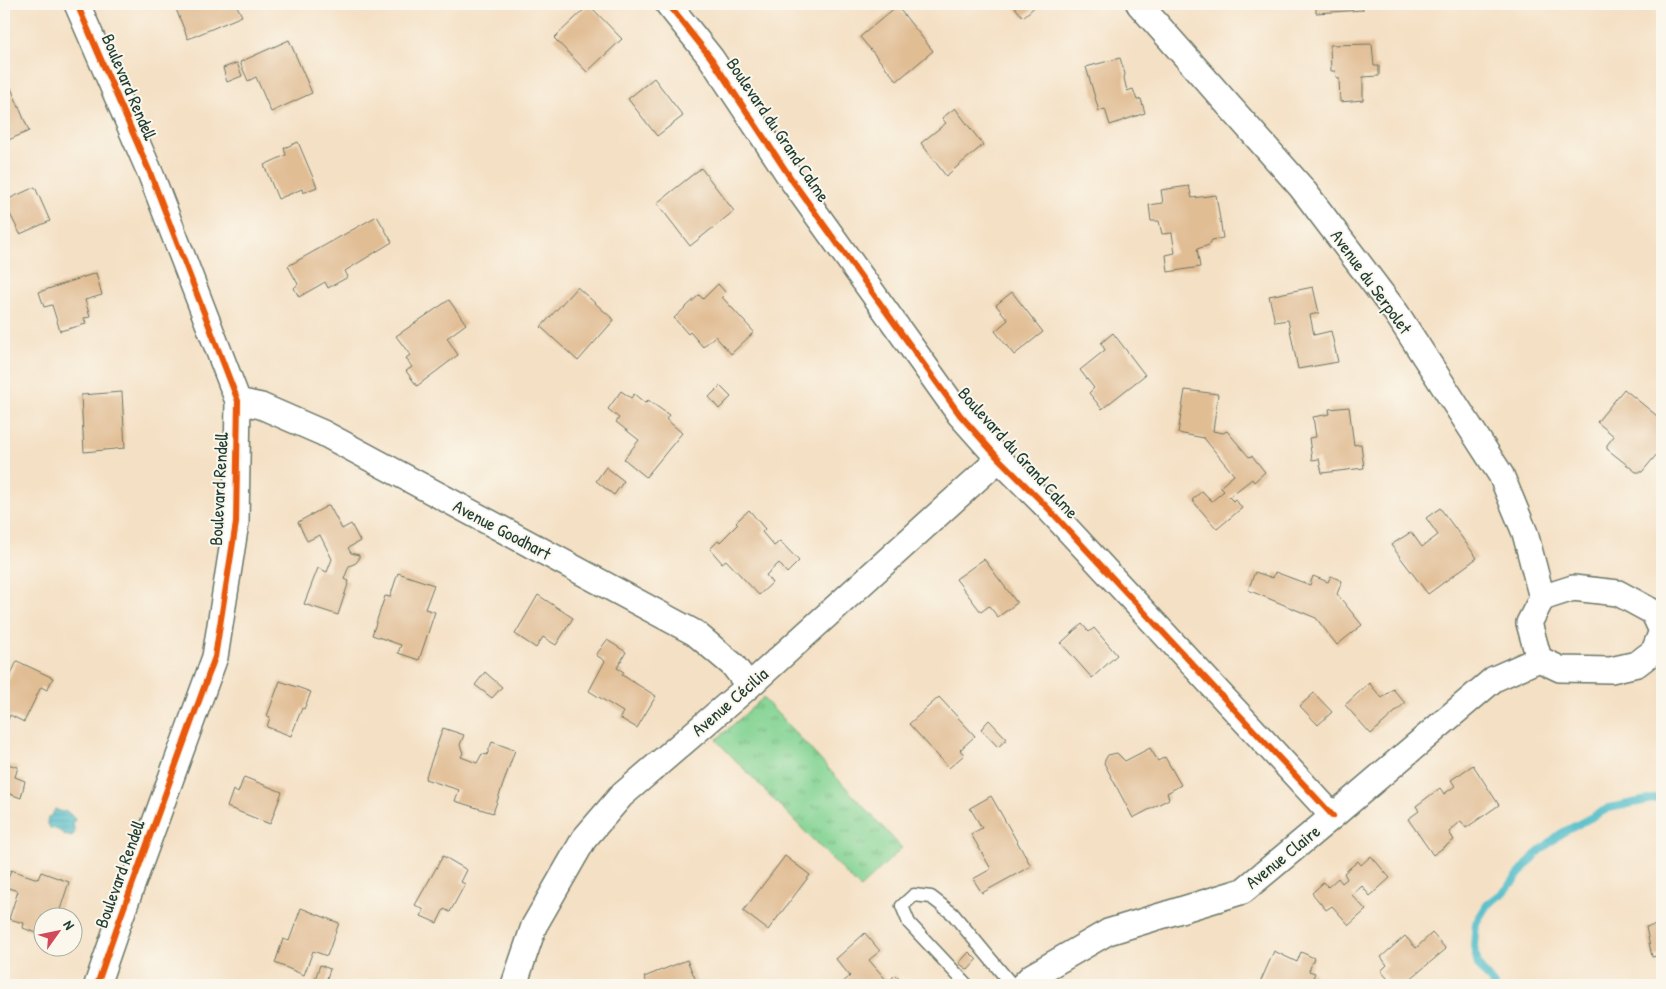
<svg xmlns="http://www.w3.org/2000/svg" width="1666" height="989" viewBox="0 0 1666 989" font-family="'Patrick Hand',sans-serif">
  <defs>
    <pattern id="grass-tufts" width="24" height="20" patternUnits="userSpaceOnUse" patternTransform="scale(1.25)"><rect width="24" height="20" fill="#83d393"/><path d="M3 7l-1-3M5 7V3M7 7l1-3M15 17l-1-3M17 17v-4M19 17l1-3" fill="none" stroke="#6bac79"/></pattern>
    <pattern id="water-rules" width="6" height="5" patternUnits="userSpaceOnUse" patternTransform="scale(1.25)"><rect width="6" height="5" fill="#4fbcc8"/><path d="M0 2.5h6" fill="none" stroke="#419aa3"/></pattern>
  </defs>
  <rect width="100%" height="100%" fill="#fbf7ec"/>
  <filter id="ink" filterUnits="userSpaceOnUse"><feTurbulence type="fractalNoise" baseFrequency=".02" numOctaves="2"/><feDisplacementMap in="SourceGraphic" scale="10" xChannelSelector="R" yChannelSelector="G"/><feConvolveMatrix kernelMatrix="1 2 1 2 8 2 1 2 1" color-interpolation-filters="sRGB"/></filter>
  <filter id="wash" filterUnits="userSpaceOnUse"><feTurbulence type="fractalNoise" baseFrequency=".0096" numOctaves="4" result="noise"/><feDisplacementMap in="SourceGraphic" scale="20" xChannelSelector="R" yChannelSelector="G"/><feGaussianBlur stdDeviation="1.12" result="paint"/><feColorMatrix in="noise" values="0 0 0 0 0 0 0 0 0 0 0 0 0 0 0 0 0 1.4 0 .05"/><feComposite in="paint" operator="in"/></filter>
  <g filter="url(#wash)">
    <rect width="100%" height="100%" fill="#f4e0c4"/>
    <!-- grass -->
    <path fill="url(#grass-tufts)" stroke="#518864" d="M763 698 902 848 860 888 716 740Z"/>
    <!-- water -->
    <path fill="url(#water-rules)" stroke="#377c7e" d="M55 809 62 812 67 811 75 819 73 824 75 832 72 837C63 836 59 828 50 828L47 822 48 817 52 815Z"/>
    <g fill="none" stroke-linecap="round" stroke-linejoin="round">
      <!-- stream -->
      <path stroke="#4fbcc8" stroke-width="8" d="M1494 985 1478 965 1474 946 1476 923 1487 905 1505 891 1535 855 1560 834 1609 808 1662 797"/>
    </g>
    <g id="blocks">
      <!-- building -->
      <path fill="#e1bd94" d="M174 4H236L242 16 188 39Z
        M1012 4H1038L1023 17Z
        M1316 4H1362L1363 10 1316 13Z
        M589 5 622 39 587 72 554 38Z
        M897 6 933 51 897 81 860 37Z
        M289 40 312 93 271 112 256 77 248 81 240 62Z
        M1372 44 1374 66H1379V76L1363 77V100L1340 102 1339 78 1336 77 1335 71H1331L1330 45Z
        M1120 58 1125 74 1124 78 1127 91 1133 89 1137 100 1141 99 1145 113 1110 125 1105 109 1099 111 1086 67Z
        M237 63 242 76 227 82 223 68Z
        M654 78 683 116 657 136 628 99Z
        M11 88 29 131 4 142V91Z
        M955 108 983 145 946 176 921 143 946 123 942 118Z
        M298 142 317 187 303 193 302 189 278 199 264 165 286 155 284 148Z
        M701 168 734 211 690 246 657 203Z
        M1189 186 1192 198 1216 195 1223 238 1212 240 1209 245 1197 249 1200 267 1168 272 1166 255 1175 253 1172 233 1162 234 1159 221H1151L1149 205 1163 203 1161 190Z
        M35 187 50 221 20 234 10 214 4 217V201Z
        M377 216 392 242 345 271 348 277 328 288 325 282 299 297 294 288 298 284 288 266Z
        M96 273 102 295 85 300 90 317 84 318 86 324 60 331 52 305 44 307 39 292Z
        M718 284 726 293 722 297 754 332 731 354 715 336 703 347 690 332 688 334 674 318 699 295 703 299Z
        M577 287 614 320 578 361 541 327Z
        M1313 287 1319 313 1310 315 1314 335 1331 331 1338 362 1298 369 1288 320 1275 322 1269 296Z
        M1012 292 1043 332 1014 355 995 331 1008 320 996 305Z
        M449 300 466 324 447 338 458 355 417 386 406 371 412 367 406 358 410 355 396 336Z
        M1113 333 1145 375 1102 409 1089 393 1094 388 1080 370 1105 350 1101 343Z
        M720 386 731 397 719 409 709 397Z
        M1624 389 1662 420V448L1642 472H1636L1607 449V445L1614 436 1597 422Z
        M1185 390 1218 394 1213 431 1223 433 1227 431 1249 457 1252 456 1265 472 1254 482 1252 479 1229 497 1233 501 1235 499 1242 508 1217 529 1192 500 1202 491 1212 501 1224 491 1220 487 1234 475 1204 438 1178 433Z
        M621 391 631 398 634 394 645 403 648 400 669 415 666 419 682 433 646 477 624 459 639 440 616 422 619 418 608 409Z
        M122 392 125 448 84 452 81 395Z
        M1349 407 1354 445 1361 444 1364 468 1322 473 1319 459 1312 460 1309 438 1316 437 1313 417 1330 414 1329 409Z
        M606 467 624 481 614 495 596 481Z
        M329 505 342 529 351 524 360 541 348 548 351 553 359 555V559L356 563 349 566 344 579 349 581 338 615 304 604 318 568 327 572 332 559 320 535 307 541 298 522Z
        M1440 508 1477 558 1428 594 1391 545 1411 532 1422 547 1438 535 1426 518Z
        M749 510 765 529 762 532 774 546 780 541 799 561 787 573 779 563 766 575 772 583 759 595 726 560 722 563 710 549 718 541 720 542 738 524 736 522Z
        M984 559 1017 603 998 617 989 606 981 612 956 579Z
        M1255 572 1273 578 1275 572 1310 585 1313 576 1328 582 1331 576 1342 581 1337 594 1362 625 1337 645 1316 618 1248 590Z
        M398 573 434 585 425 609 435 612 419 660 398 653 401 645 372 635 385 596 390 597Z
        M538 595 573 618 556 645 543 637 536 648 515 634Z
        M1082 624 1089 632 1094 628 1117 655 1092 678 1061 643Z
        M607 640 626 652 617 668 624 672 622 675 656 696 637 728 620 718 623 712 589 691 605 661 596 655Z
        M17 661 53 678 47 690 41 687 24 722 10 715 7 722 4 721V690Z
        M485 672 502 687 492 698 475 685Z
        M280 681 311 692 304 709 302 708 291 736 267 727 270 717 267 716Z
        M1369 683 1382 698 1393 689 1405 703 1371 734 1345 705Z
        M1314 693 1332 712 1318 725 1300 706Z
        M939 697 975 736 960 750 964 755 949 768 909 724Z
        M989 720 1007 739 998 747 981 729Z
        M443 728 464 735 460 745 463 753 461 757 477 763 482 754 487 755 492 742 515 750 493 813 455 801 459 790 425 779Z
        M1150 748 1158 761 1165 757 1181 785 1167 793 1169 799 1133 818 1104 763 1105 760 1108 755 1117 753 1125 761Z
        M4 763 18 767 15 777 25 781 21 798 7 793 8 788 4 787Z
        M1473 765 1499 805 1466 828 1461 821 1449 832 1454 840 1433 855 1408 819 1419 811 1416 806 1440 788 1444 794 1455 786 1451 780Z
        M244 777 282 792 270 824 227 807 233 790 238 793Z
        M991 796 1031 866 982 893 973 879 991 869 971 834 982 828 970 808Z
        M443 856 467 870 461 882 465 884 450 912 444 909 437 923 421 916 424 910 415 905Z
        M785 856 810 875 768 930 743 911Z
        M1371 856 1390 878 1370 896 1362 886 1352 895 1366 910 1349 925 1332 906 1326 910 1312 893 1324 882 1328 887 1338 878 1342 883 1347 879 1344 873 1358 861 1361 865Z
        M11 870 38 879 41 872 69 882 58 916H42V935L23 928 24 923 9 919 18 891 5 887Z
        M301 908 339 923 327 956 313 951 304 975 275 963 283 939 289 941Z
        M1662 924V955L1652 957 1646 927Z
        M865 933 880 951 869 960 888 982 895 975 905 985H840L850 976 836 959Z
        M1432 933 1446 949 1403 985H1393L1381 971 1387 965 1381 957 1405 936 1416 948Z
        M1274 951 1297 962 1301 952 1314 958 1309 971 1315 973 1310 985H1259Z
        M969 952 977 960 968 970 959 963Z
        M687 960 698 985H648L644 977Z
        M320 965 330 969 325 985H313Z"/>
    </g>
  </g>
  <g filter="url(#ink)">
    <use href="#blocks" fill-opacity="0" stroke="#6a7666" stroke-width="1"/>
    <g fill="none" stroke-linecap="round" stroke-linejoin="round">
      <!-- service casing -->
      <g stroke="#6a7666" stroke-width="15">
        <path id="service" d="M967 985 909 923 902 906 914 895 931 897 953 914 1012 985"/>
      </g>
      <!-- minor casing -->
      <g stroke="#6a7666" stroke-width="28">
        <path id="minor" d="M77 4 151 175 238 401 236 523 215 657 118 924 97 985
          M668 4 711 58 794 183 960 415 999 459 1046 506 1333 816
          M1139 4 1301 187 1397 314 1501 475 1525 533 1542 598
          M238 401 261 406 323 433 695 633 733 665 749 686
          M1573 588 1618 593 1653 612 1662 631 1654 651 1637 664 1611 670 1560 669 1539 659 1529 623 1542 598Z
          M514 985 534 926 584 839 621 796 749 686 999 459
          M1023 985 1032 976 1108 932 1243 891 1333 816 1494 679 1539 659"/>
      </g>
      <!-- service -->
      <use href="#service" stroke="#fff" stroke-width="12"/>
      <!-- minor -->
      <use href="#minor" stroke="#fff" stroke-width="25"/>
      <!-- cycleway casing -->
      <g stroke="#fbf7ec" stroke-width="9">
        <path id="cycleway" d="M77 4 151 175 238 401 236 523 215 657 118 924 97 985
          M668 4 711 58 794 183 960 415 999 459 1046 506 1333 816"/>
      </g>
      <!-- cycleway -->
      <use href="#cycleway" stroke="#e8590c" stroke-width="6"/>
    </g>
  </g>
  <g text-anchor="middle" stroke-width="4" stroke-linejoin="round" paint-order="stroke">
    <!-- street labels -->
    <g font-size="18" fill="#1f3d34" stroke="#fbf7ec">
      <text transform="translate(129 87) rotate(67)" y="6">Boulevard Rendell</text>
      <text transform="translate(778 130) rotate(56)" y="6">Boulevard du Grand Calme</text>
      <text transform="translate(1371 282) rotate(54)" y="6">Avenue du Serpolet</text>
      <text transform="translate(1018 453) rotate(48)" y="6">Boulevard du Grand Calme</text>
      <text transform="translate(219 489) rotate(-87)" y="6">Boulevard Rendell</text>
      <text transform="translate(502 530) rotate(28)" y="6">Avenue Goodhart</text>
      <text transform="translate(730 702) rotate(-41)" y="6">Avenue Cécilia</text>
      <text transform="translate(1283 857) rotate(-39)" y="6">Avenue Claire</text>
      <text transform="translate(120 874) rotate(-70)" y="6">Boulevard Rendell</text>
    </g>
  </g>
  <!-- margin -->
  <rect width="1666" height="989" fill="none" stroke="#fbf7ec" stroke-width="20"/>
  <!-- north arrow -->
  <g transform="translate(58 932) rotate(57)"><circle r="24" fill="#fbf7ec" stroke="#a3ada2"/>
  <path d="M0-4L9 19L0 12L-9 19Z" fill="#d1495b"/>
  <text y="-8" font-size="14" font-weight="bold" text-anchor="middle" fill="#1f3d34">N</text>
  </g>
</svg>
